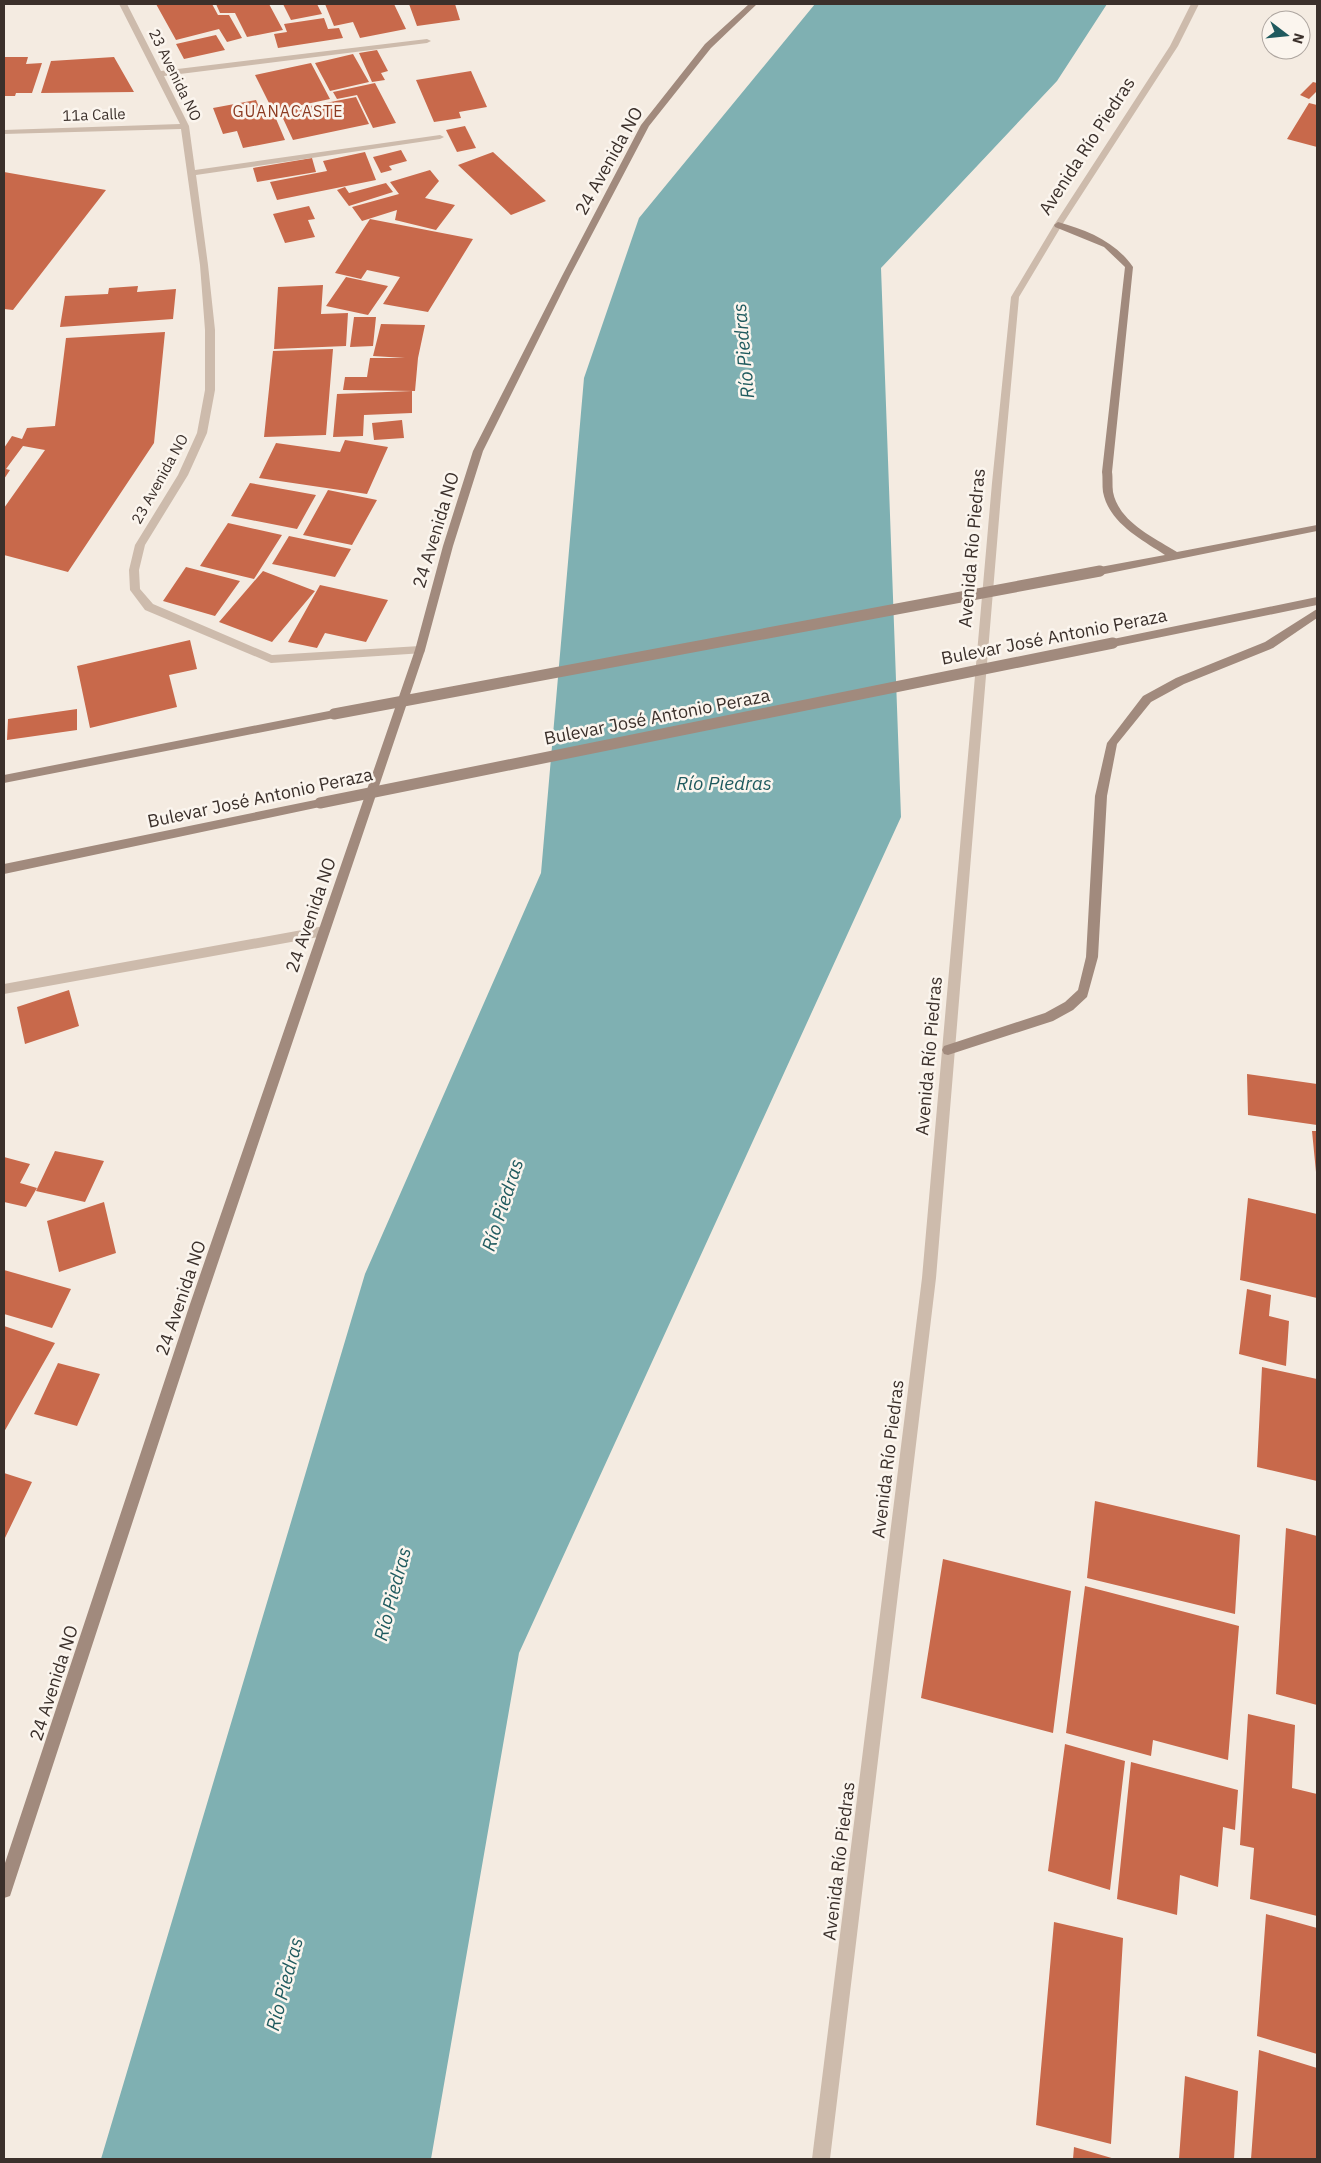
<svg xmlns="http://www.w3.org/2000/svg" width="1321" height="2163" viewBox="0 0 1321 2163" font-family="'IBM Plex Sans',sans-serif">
  <rect width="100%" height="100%" fill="#f4ebe1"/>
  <!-- water -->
  <path fill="#7fb0b2" d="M815 4H1107L1057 81 881 268 901 817 519 1653 431 2159H101L365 1274 541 873 584 378 639 218Z"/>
  <!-- building -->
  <path fill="#c8694b" d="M156 4H212L218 15H229L242 38 227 42 219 29 176 40Z
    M216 4H269L283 30 247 37 235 13H220Z
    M283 4H317L322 14 291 20Z
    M325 4H394L406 29 360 38 353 22 334 26Z
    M409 4H455L460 20 417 26Z
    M324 18 328 29 339 28 343 38 278 48 274 34 287 32 284 24Z
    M216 35 225 50 184 59 176 44Z
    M377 50 388 71 381 73 385 80 372 82 359 53Z
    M353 54 369 82 330 91 315 63Z
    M4 57H28L26 64 42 63 32 93H16L15 96H4Z
    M114 57 134 92 41 93 51 61Z
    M311 63 330 99 273 111 255 75Z
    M471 71 487 107 459 112 461 118 434 122 416 80Z
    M1313 82 1317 83V91L1309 99 1300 95Z
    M375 83 396 123 373 128 357 95 337 99 333 92Z
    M356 97 369 124 293 140 280 112Z
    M256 100 263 116 274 114 285 140 243 148 237 131 223 134 213 108Z
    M1309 103 1317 105V147L1287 139Z
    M465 126 476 148 457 152 446 130Z
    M401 150 407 161 389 166 392 170 381 173 373 157Z
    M365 152 376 180 277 200 270 182 327 171 323 161Z
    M493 152 546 201 511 215 458 165Z
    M312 158 316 172 257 182 253 168Z
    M430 170 439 181 425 198 455 205 436 230 395 220 397 210 362 221 352 207 399 194 390 182Z
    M4 172 106 190 13 310 4 309Z
    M386 183 393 192 349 206 337 190 345 187 349 193Z
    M309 206 315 219 308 220 315 237 285 243 273 214Z
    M370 219 473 239 428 312 383 304 400 277 367 270 361 279 335 273Z
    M346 277 388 286 368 315 326 306Z
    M323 285 321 314 348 313 346 346 274 349 278 287Z
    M138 286 137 292 176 289 173 319 60 327 65 296 108 294 109 288Z
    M354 317H376L373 346 350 347Z
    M381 324 425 325 418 358 415 391 343 390 345 377H367L370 358H405L373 356Z
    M165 332 154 443 68 572 4 555V508L45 450 23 446 6 469 10 470 4 479V448L12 436 22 439 27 428 55 426 66 338Z
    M333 349 326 435 264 437 273 351Z
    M412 391V413L364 415 363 436 333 437 337 394Z
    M402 420 404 438 374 440 372 423Z
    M345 440 388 447 367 494 259 478 276 443 340 452Z
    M250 483 316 495 297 529 231 516Z
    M328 490 377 500 352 545 303 535Z
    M228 523 282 535 254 579 200 566Z
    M289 536 351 549 335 577 272 564Z
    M186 567 240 581 215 616 163 601Z
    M263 571 315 591 272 642 219 622Z
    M320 585 388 600 366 642 325 633 317 648 288 642Z
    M190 640 197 669 169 675 177 707 90 728 77 666Z
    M77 709V730L7 740 8 719Z
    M69 990 79 1026 25 1044 17 1007Z
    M1247 1074 1317 1084V1125L1248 1115Z
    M1312 1131H1317V1172H1316Z
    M55 1151 104 1161 85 1202 36 1191Z
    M4 1157 30 1164 20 1183 37 1188 26 1207 4 1202Z
    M1248 1198 1317 1214V1298L1240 1280Z
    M104 1202 116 1253 59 1272 47 1221Z
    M4 1270 71 1289 52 1328 4 1314Z
    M1247 1289 1271 1295 1269 1316 1289 1321 1286 1366 1239 1354Z
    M4 1326 55 1343 4 1432Z
    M58 1363 100 1374 77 1426 34 1414Z
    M1262 1367 1317 1379V1481L1257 1467Z
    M4 1473 32 1482 4 1540Z
    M1095 1501 1240 1535 1235 1614 1087 1578Z
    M1286 1528 1317 1536V1705L1276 1694Z
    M943 1559 1071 1591 1053 1733 921 1698Z
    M1085 1586 1239 1626 1228 1760 1153 1740 1151 1756 1066 1733Z
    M1248 1714 1295 1725 1292 1788 1317 1794V1916L1250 1899 1254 1848 1240 1845Z
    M1065 1744 1125 1761 1110 1890 1048 1871Z
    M1131 1762 1238 1790 1235 1830 1223 1827 1218 1887 1180 1875 1177 1915 1117 1899Z
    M1266 1914 1317 1928V2054L1257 2036Z
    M1054 1922 1123 1938 1111 2144 1036 2125Z
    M1259 2050 1317 2068V2159H1251Z
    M1185 2076 1238 2091 1234 2159H1179Z
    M1074 2147 1115 2159H1073Z"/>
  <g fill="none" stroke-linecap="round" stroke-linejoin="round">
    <!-- street -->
    <path fill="#cdbbac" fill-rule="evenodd" d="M119 4H127L161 71 427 39 431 41 427 43 164 76 189 126 195 170 440 135 444 137 440 139 196 175 208 265 215 330V390L207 433 188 475 145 545 139 570 140 589 153 604 272 655 420 646 424 647 425 650 424 653 271 663 145 610 130 590 129 570 135 545 178 475 197 433 205 390V330L200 265 181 129 4 134V130L180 124Z
      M1191 4H1199L1178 46 1062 225 1019 297 1002 483 936 1278 830 2159H812L922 1278 992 483 1011 297 1054 225 1170 46Z
      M324 926 328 928 330 931 328 934 324 936 4 994V984Z"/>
    <!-- secondary -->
    <path fill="#a18a7d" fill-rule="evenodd" d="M749 4H757L711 48 649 126 570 276 483 451 453 546 425 650 203 1307 12 1890 10 1896 4 1898V1866L189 1307 415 650 443 546 473 451 562 276 641 125 705 44Z
      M1058 222C1087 230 1116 242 1133 267L1112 472C1113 478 1112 485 1113 492 1119 522 1153 537 1177 552L1317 525V531L1100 575 1096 574 1095 571 1100 567 1165 555C1141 539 1109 523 1103 492 1102 485 1103 478 1102 472L1125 267 1104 247 1055 227 1054 225Z
      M1317 597V605L1113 647 1108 643 1113 639Z
      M1317 609V618L1273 648 1184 684 1151 702 1117 744 1107 796 1098 957 1087 997 1073 1010 1053 1021 948 1055 944 1054 942 1050 944 1046 1045 1013 1065 1002 1078 990 1086 957 1095 796 1107 743 1143 696 1176 678 1265 642Z
      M334 710 339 714 334 718 4 783V775Z
      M320 799 326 803 320 807 4 874V864Z"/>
    <!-- secondary-bridge -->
    <path stroke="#a18a7d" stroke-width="11" d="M334 714 1100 571
      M320 803 1113 643"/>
  </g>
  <g text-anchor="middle" stroke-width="5" stroke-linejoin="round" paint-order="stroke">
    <!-- far-street labels -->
    <g font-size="15" fill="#3b302b" stroke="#fbf5ee">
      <text transform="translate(175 75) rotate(64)" y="5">23 Avenida NO</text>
      <text transform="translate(94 115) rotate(-2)" y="5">11a Calle</text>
      <text transform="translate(160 479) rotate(-61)" y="5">23 Avenida NO</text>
    </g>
    <!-- far-neighbourhood labels -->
    <g font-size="16" letter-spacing="1" fill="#8c3b22" stroke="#fbf5ee">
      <text x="288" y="117">GUANACASTE</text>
    </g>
    <!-- street labels -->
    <g font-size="18" fill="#3b302b" stroke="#fbf5ee">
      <text transform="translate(1087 146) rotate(-57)" y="6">Avenida Río Piedras</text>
      <text transform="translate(609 161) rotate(-61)" y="6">24 Avenida NO</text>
      <text transform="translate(436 530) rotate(-73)" y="6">24 Avenida NO</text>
      <text transform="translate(972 548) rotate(-85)" y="6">Avenida Río Piedras</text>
      <text transform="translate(1054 637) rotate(-11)" y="6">Bulevar José Antonio Peraza</text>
      <text transform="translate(657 717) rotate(-11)" y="6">Bulevar José Antonio Peraza</text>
      <text transform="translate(260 798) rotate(-12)" y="6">Bulevar José Antonio Peraza</text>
      <text transform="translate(311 915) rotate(-71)" y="6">24 Avenida NO</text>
      <text transform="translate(929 1056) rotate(-85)" y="6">Avenida Río Piedras</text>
      <text transform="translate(181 1298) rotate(-71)" y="6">24 Avenida NO</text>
      <text transform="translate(888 1459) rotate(-83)" y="6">Avenida Río Piedras</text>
      <text transform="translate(54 1683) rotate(-72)" y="6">24 Avenida NO</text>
      <text transform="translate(839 1861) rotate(-83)" y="6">Avenida Río Piedras</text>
    </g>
    <!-- water labels -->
    <g font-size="19" font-style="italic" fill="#1f5a5e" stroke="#fbf5ee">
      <text transform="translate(743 351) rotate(-95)" y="7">Río Piedras</text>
      <text x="724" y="790">Río Piedras</text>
      <text transform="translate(502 1205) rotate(-72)" y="7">Río Piedras</text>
      <text transform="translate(392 1594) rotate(-75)" y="7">Río Piedras</text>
      <text transform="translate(284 1984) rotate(-75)" y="7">Río Piedras</text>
    </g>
  </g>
  <!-- border -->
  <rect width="1321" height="2163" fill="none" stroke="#3b302b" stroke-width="10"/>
  <!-- north arrow -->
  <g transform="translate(1286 35) rotate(106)"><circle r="24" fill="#fbf5ee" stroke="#aea6a0"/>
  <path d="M0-4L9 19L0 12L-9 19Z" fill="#1f5a5e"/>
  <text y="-8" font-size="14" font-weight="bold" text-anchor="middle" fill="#3b302b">N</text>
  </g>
</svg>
